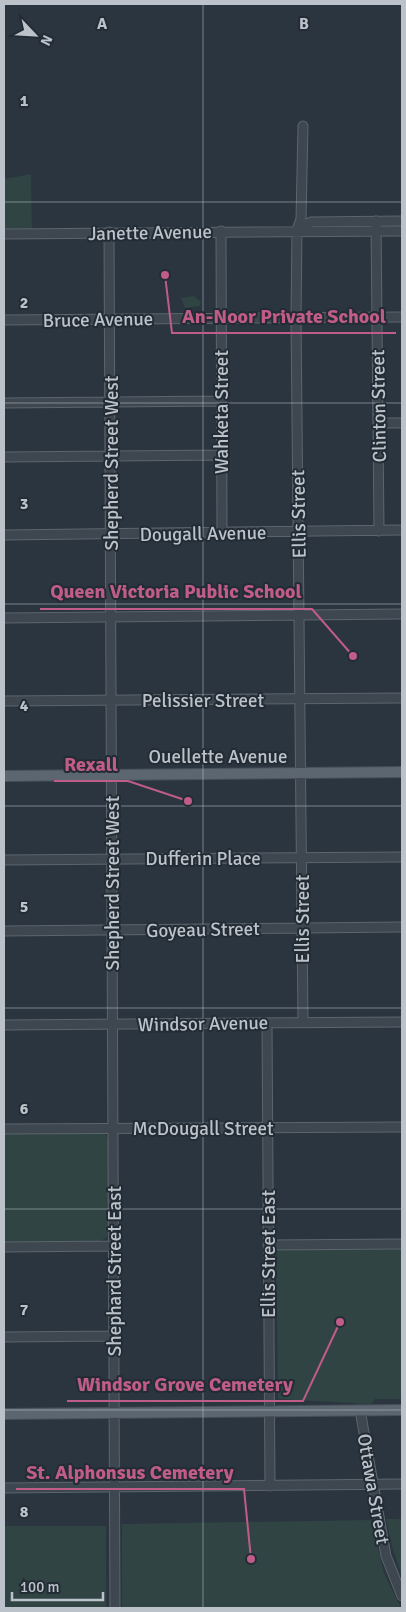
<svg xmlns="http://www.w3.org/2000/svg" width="406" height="1612" viewBox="0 0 406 1612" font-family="Signika,sans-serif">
  <rect width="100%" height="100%" fill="#2a3540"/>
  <!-- green -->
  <path fill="#2f4443" d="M31 174 32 232H4V179Z
    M194 296 201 302 200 306 185 308 181 298Z
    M4 1134H105L108 1139 109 1231 106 1238 98 1242H4Z
    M276 1245H402V1399H375L371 1404 278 1399Z
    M386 1519H402V1577L392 1546Z
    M371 1520 384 1573 401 1608H122V1524Z
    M4 1526H106V1608H4Z"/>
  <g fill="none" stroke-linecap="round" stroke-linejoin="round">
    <!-- minor casing -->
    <g stroke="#5c656d" stroke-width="11">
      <path id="minor" d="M376 221 379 531
        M297 230 311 222 402 221
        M221 231 222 532
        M109 232 115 1608
        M4 234 402 231
        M4 320 402 317
        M4 403 221 401
        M378 423H402
        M4 457 222 455
        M4 535 402 530
        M4 618 402 614
        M4 701 402 698
        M4 860 402 857
        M4 931 402 927
        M303 1022 296 318 297 230 301 219 303 126
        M267 1023 270 1486
        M4 1025 402 1022
        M4 1129 402 1127
        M268 1245 402 1244
        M4 1247 114 1246
        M4 1337 114 1336
        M360 1410 386 1556 402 1596
        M4 1488 402 1484"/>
    </g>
    <!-- major casing -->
    <g stroke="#485059" stroke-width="12">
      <path id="major" d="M4 776 402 772
        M4 1414 402 1410"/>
    </g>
    <!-- minor -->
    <use href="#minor" stroke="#3e4750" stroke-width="9"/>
    <!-- major -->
    <use href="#major" stroke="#5c6670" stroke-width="10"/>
  </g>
  <!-- grid -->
  <path fill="none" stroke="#bbc2ca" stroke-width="1" stroke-opacity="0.55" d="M203 4V1608M4 202H402M4 403H402M4 604H402M4 806H402M4 1008H402M4 1209H402M4 1410H402"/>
  <g text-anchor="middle" stroke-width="4" stroke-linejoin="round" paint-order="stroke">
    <!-- street labels -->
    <g font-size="19" fill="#bbc2ca" stroke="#232c35">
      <text transform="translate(150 232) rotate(-1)" y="7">Janette Avenue</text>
      <text transform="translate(98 319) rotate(-1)" y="7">Bruce Avenue</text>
      <text transform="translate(378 406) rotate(-91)" y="7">Clinton Street</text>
      <text transform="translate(221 412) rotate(-90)" y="7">Wahketa Street</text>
      <text transform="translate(111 463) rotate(-90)" y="7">Shepherd Street West</text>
      <text transform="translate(298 514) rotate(-91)" y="7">Ellis Street</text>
      <text transform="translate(203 533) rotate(-1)" y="7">Dougall Avenue</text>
      <text x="203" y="707">Pelissier Street</text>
      <text x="218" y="763">Ouellette Avenue</text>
      <text x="203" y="865">Dufferin Place</text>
      <text transform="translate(112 883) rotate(-90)" y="7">Shepherd Street West</text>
      <text transform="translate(302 919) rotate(-90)" y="7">Ellis Street</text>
      <text transform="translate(203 929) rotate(-1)" y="7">Goyeau Street</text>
      <text transform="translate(203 1023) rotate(-1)" y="7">Windsor Avenue</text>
      <text x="203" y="1135">McDougall Street</text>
      <text transform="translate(268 1254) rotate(-90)" y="7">Ellis Street East</text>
      <text transform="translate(114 1271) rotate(-90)" y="7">Shephard Street East</text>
      <text transform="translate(374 1489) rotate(80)" y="7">Ottawa Street</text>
    </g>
  </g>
  <g font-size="16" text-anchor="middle" font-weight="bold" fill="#bbc2ca" stroke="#232c35" stroke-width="4" stroke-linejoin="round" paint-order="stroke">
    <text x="102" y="29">A</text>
    <text x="304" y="29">B</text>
    <text x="24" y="106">1</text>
    <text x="24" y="308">2</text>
    <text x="24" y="509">3</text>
    <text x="24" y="711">4</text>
    <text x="24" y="912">5</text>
    <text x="24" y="1114">6</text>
    <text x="24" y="1315">7</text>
    <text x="24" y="1517">8</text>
  </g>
  <!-- callouts -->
  <path fill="none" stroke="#bf5c87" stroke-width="2" d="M165 275L172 333H396M353 656L312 609H40M188 801L128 781H54M340 1322L303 1401H67M251 1559L244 1489H16"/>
  <g fill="#bf5c87" stroke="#232c35" stroke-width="2">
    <circle cx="165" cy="275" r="5"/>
    <circle cx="353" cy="656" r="5"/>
    <circle cx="188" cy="801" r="5"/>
    <circle cx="340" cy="1322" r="5"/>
    <circle cx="251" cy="1559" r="5"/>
  </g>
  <g font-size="20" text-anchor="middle" font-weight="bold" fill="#bf5c87" stroke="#232c35" stroke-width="4" stroke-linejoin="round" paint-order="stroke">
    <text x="284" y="323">An-Noor Private School</text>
    <text x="176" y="598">Queen Victoria Public School</text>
    <text x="91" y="771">Rexall</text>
    <text x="185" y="1391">Windsor Grove Cemetery</text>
    <text x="130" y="1479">St. Alphonsus Cemetery</text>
  </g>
  <!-- border -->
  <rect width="406" height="1612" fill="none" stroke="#bbc2ca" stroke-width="10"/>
  <!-- north arrow -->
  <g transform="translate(35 35) rotate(115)" stroke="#232c35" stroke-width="4" paint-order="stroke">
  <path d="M0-4L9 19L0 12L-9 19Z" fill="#bbc2ca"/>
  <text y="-8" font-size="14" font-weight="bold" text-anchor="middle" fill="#bbc2ca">N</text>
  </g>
  <!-- scale -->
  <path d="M12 1592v8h91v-8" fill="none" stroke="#bbc2ca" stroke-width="2.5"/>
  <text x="20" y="1592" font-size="15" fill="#bbc2ca" stroke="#232c35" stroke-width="4" paint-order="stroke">100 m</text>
</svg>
